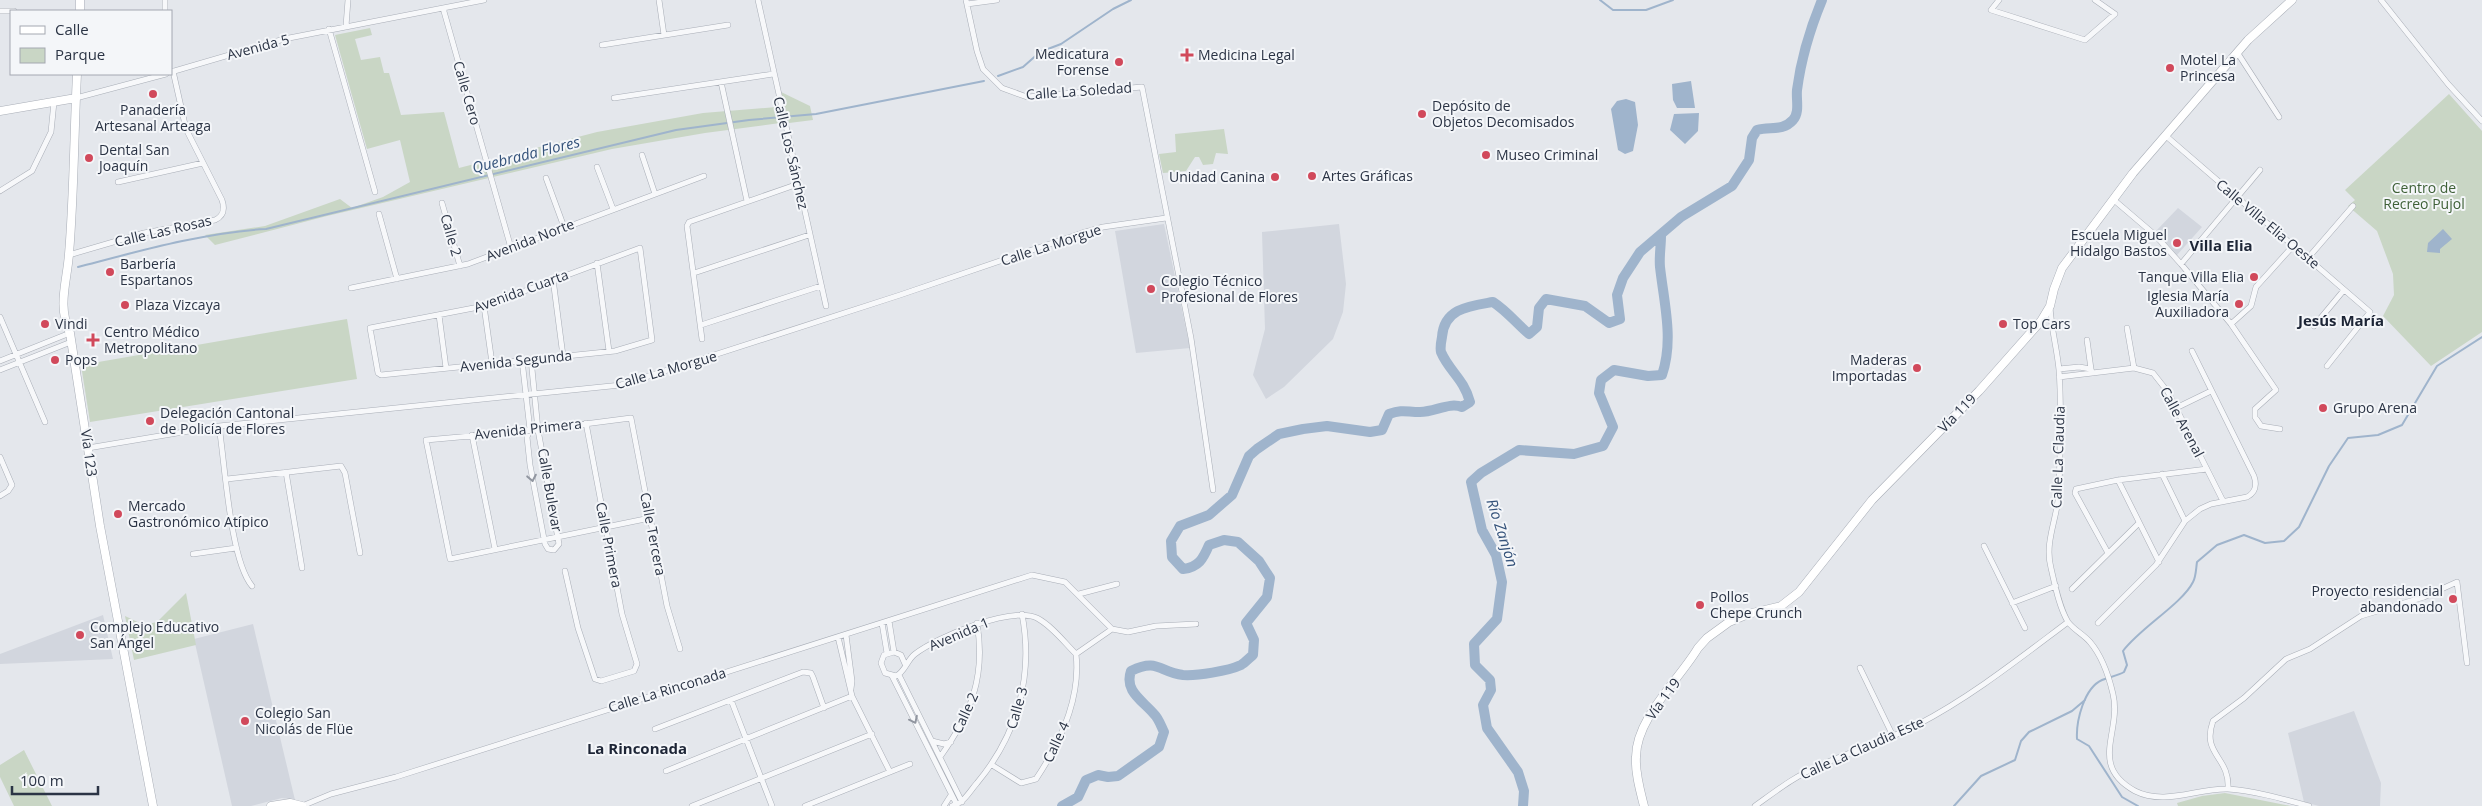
<svg xmlns="http://www.w3.org/2000/svg" width="2482" height="806" viewBox="0 0 2482 806" font-family="'Open Sans',sans-serif">
  <rect width="100%" height="100%" fill="#e4e7ec"/>
  <!-- built -->
  <path fill="#d2d6de" d="M2178 208 2202 227 2177 255 2156 231Z
    M1164 224 1190 348 1136 353 1115 231Z
    M1339 224 1346 284 1343 312 1333 339 1284 387 1266 399 1253 375 1265 329 1262 232Z
    M103 615 113 659 0 664V654Z
    M253 624 295 800 282 798 251 806H232L194 639Z
    M2354 711 2381 783 2380 806H2319L2304 802 2288 733Z"/>
  <!-- green -->
  <path fill="#c9d6c5" d="M370 28 372 35 355 39 361 60 380 57 384 73H389L401 115 444 112 459 168 597 132 703 113 777 107 780 123 705 133 612 149 327 216 215 245 205 235 265 226 340 199 352 208 383 197 410 182 400 140 367 149 335 35Z
    M781 92 810 106 813 120 789 123Z
    M2449 94 2482 131V332L2431 366 2383 316 2394 295 2393 274 2377 231 2348 206 2355 200 2345 190Z
    M1224 129 1228 154 1216 153 1213 164 1203 165 1199 157H1195L1186 171 1163 173 1159 154 1176 152 1175 134Z
    M347 319 357 379 90 422 81 365Z
    M186 593 196 645 134 660 125 616 144 625 157 622Z
    M24 750 52 806H14L0 777V765Z
    M2225 793 2291 806H2178L2177 803 2202 796Z"/>
  <!-- water -->
  <path fill="#9fb4cc" d="M1691 81 1695 108H1677L1673 100 1672 84Z
    M1626 99 1635 102 1638 125 1633 151 1625 154 1618 150 1611 109 1617 101Z
    M1699 113 1698 131 1685 144 1670 130 1674 114Z
    M2443 229 2452 239 2440 249V253L2427 252 2428 243Z"/>
  <g fill="none" stroke-linecap="round" stroke-linejoin="round">
    <!-- stream -->
    <path stroke="#9fb4cc" stroke-width="2" d="M1600 0 1613 10H1646L1673 0
      M998 76 1023 67 1040 52 1061 44 1113 9 1131 0
      M78 267C136 252 206 232 266 229L676 130 749 120 816 114 984 81
      M1954 806 1981 776 2015 760 2021 741 2029 732 2072 711 2085 700
      M2138 806 2122 797 2089 746 2077 739C2076 721 2084 688 2102 680 2109 677 2117 676 2124 672L2127 665 2123 651C2140 628 2182 604 2193 582 2196 577 2196 568 2197 562L2217 545 2244 535 2265 543 2284 541 2299 527 2329 466 2348 438 2378 435 2402 425 2437 366 2482 337"/>
    <!-- river -->
    <path stroke="#9fb4cc" stroke-width="10" d="M1062 806 1078 797 1086 780 1098 775 1108 777 1118 776 1159 747 1164 732C1161 726 1159 719 1154 714 1142 700 1124 691 1131 671 1158 658 1159 672 1183 675 1197 676 1228 671 1241 665 1245 663 1249 658 1253 655L1254 640 1246 623 1267 597 1270 578 1259 561 1238 542 1224 540 1209 545C1203 559 1199 567 1183 569L1172 557 1171 541 1180 526 1209 515 1232 495 1249 456 1257 449 1279 434 1303 429 1327 426 1370 432 1382 430 1389 414C1403 409 1406 412 1420 412 1435 412 1449 402 1462 407L1470 402C1464 379 1449 371 1441 352 1440 348 1441 342 1442 337 1444 308 1470 306 1493 302 1507 311 1517 324 1529 334L1537 327 1539 308 1546 299 1585 306 1609 323 1620 319 1617 295 1623 278 1640 252 1681 217 1732 186 1749 160 1752 138 1757 130C1770 126 1782 132 1793 120 1800 112 1796 100 1797 90 1801 59 1810 29 1822 0
      M1523 806 1524 791 1518 772 1487 728 1483 705 1491 690 1490 680 1475 665 1474 644 1497 619 1502 582 1496 555 1482 530 1471 482 1481 473 1519 450 1574 454 1603 446 1613 427 1599 393 1601 380 1614 370 1648 376 1662 375C1674 340 1664 303 1660 267 1659 257 1661 246 1661 236"/>
    <!-- street casing -->
    <g stroke="#a9aeb7" stroke-width="6">
      <path id="street" d="M659 0 664 35
        M758 0 826 306
        M966 0 977 51 983 69 1002 88 1027 97 1142 87 1191 338 1213 490
        M1999 0 1991 10 2085 40 2115 14 2095 0
        M2381 0 2448 84 2482 121
        M967 4 997 0
        M443 8 511 248
        M0 11H14
        M165 11V0
        M346 26 348 0
        M329 29 375 192
        M602 45 728 25
        M2237 52 2279 117
        M171 72 284 39 484 0
        M721 82 747 201
        M76 98 166 74
        M614 98 773 74
        M2166 136 2370 312 2327 366
        M642 155 655 194
        M597 167 613 209
        M546 178 564 227
        M118 182 203 163
        M0 191 32 171 51 132 54 102
        M2114 200 2155 235 2181 264 2231 324 2276 390 2255 409V417L2261 426 2280 429
        M442 203 460 266
        M379 214 397 279
        M640 248 652 340 615 351 381 375 378 373 370 328 484 306Z
        M69 255 144 233 215 220C224 216 225 209 222 200L186 129 173 71
        M2308 258 2353 206
        M597 263 609 351
        M2181 264 2260 170
        M694 273 809 235
        M553 279 563 356
        M351 288 468 264 704 176
        M484 306 492 363
        M2050 306C2051 328 2057 348 2059 370 2062 409 2060 451 2059 490 2058 518 2044 541 2051 568 2055 585 2059 607 2068 622 2074 630 2083 634 2090 642 2102 656 2109 677 2113 694 2122 732 2088 765 2135 791 2165 806 2197 788 2228 789 2255 791 2283 799 2309 806
        M439 315 446 368
        M0 317 45 422
        M2231 324 2251 306 2256 287 2293 246
        M701 325 821 286
        M2314 326 2344 290
        M2127 328 2134 368
        M702 339 687 226 689 222 798 184
        M2087 340 2091 369
        M522 360 530 430 527 437 530 465 545 544 548 549 554 550 559 544 538 430 531 359
        M0 361 70 333
        M2059 369 2079 367 2091 369 2092 372
        M0 370 71 342
        M2059 377 2134 368 2153 373 2168 392 2223 501
        M2176 408 2211 391
        M219 426C225 464 230 560 252 586
        M472 435 495 549
        M88 448 219 426 621 385 900 295 1082 233 1103 227 1166 218
        M0 457 12 485 8 491 0 496
        M286 472 302 568
        M2162 474 2185 521
        M227 479 341 466 345 473 360 553
        M2118 480 2159 562
        M650 518 450 559 426 440 538 430 631 418 667 606 680 649
        M1984 546 2025 628
        M2108 553 2075 493 2076 489 2118 480 2207 469
        M193 554 236 548
        M565 571 578 628 595 679 601 681 634 671 637 664 622 614 586 423
        M2072 589 2139 523
        M1079 594 1117 584
        M2012 603 2056 586
        M889 621 894 652
        M882 623 887 653
        M2098 623 2156 565 2185 521 2200 509 2211 504 2247 497C2256 492 2257 485 2254 476L2192 351
        M846 635 852 681 851 689
        M838 637 852 696 890 772
        M1076 654 1112 629
        M905 664 901 655 894 652 884 655 881 663 885 673 896 676C905 672 907 660 915 654 937 637 1011 606 1037 618 1052 626 1064 642 1076 654
        M1860 668 1893 736
        M899 675 962 802
        M892 676 957 805
        M731 700 772 806
        M655 729 803 672 811 673 813 677 824 708
        M932 741 944 744 951 742
        M940 757C971 714 986 677 977 623
        M992 765 1021 783 1036 779C1060 743 1081 698 1076 654
        M666 771 852 696
        M2228 789C2230 756 2201 755 2213 721L2244 698 2286 659 2310 649 2361 616 2424 597 2457 582 2467 663
        M302 806 331 794 396 777 1032 575 1065 582 1112 629 1128 632 1156 626 1196 624
        M692 806 872 734
        M805 806 910 764
        M944 806 951 795
        M952 806C964 803 969 792 977 783 1017 735 1034 677 1022 614
        M1755 806C1776 791 1795 776 1819 766 1851 751 1886 741 1917 725 1971 697 2020 658 2068 622"/>
    </g>
    <!-- secondary casing -->
    <g stroke="#a9aeb7" stroke-width="9">
      <path id="secondary" d="M80 11V0
        M77 74C74 134 74 194 69 254 67 282 57 306 70 333L100 526 153 806
        M0 111 76 98
        M271 806 290 803 302 806
        M1644 806C1640 790 1635 773 1636 757 1636 718 1679 680 1698 648L1707 638 1729 622 1748 614 1781 606 1799 592 1872 500 1979 391 2041 321 2050 306 2054 289 2062 268 2133 173 2248 40 2292 0"/>
    </g>
    <!-- street -->
    <use href="#street" stroke="#f7f8fa" stroke-width="5"/>
    <!-- secondary -->
    <use href="#secondary" stroke="#fff" stroke-width="8"/>
  </g>
  <!-- one-way arrows -->
  <defs><path id="oneway-chevron" d="M-2-3.5L2.5 0L-2 3.5" fill="none" stroke-width="1.6" stroke-linecap="round" stroke-linejoin="round" transform="scale(1.25)"/></defs>
  <g stroke="#9196a0">
    <use href="#oneway-chevron" transform="translate(532 478) rotate(79)"/>
    <use href="#oneway-chevron" transform="translate(914 720) rotate(64)"/>
  </g>
  <!-- markers -->
  <g fill="#d1495b" stroke="#f4f6f9" stroke-width="2">
    <path d="M1184.5 47.5h5v5h5v5h-5v5h-5v-5h-5v-5h5z"/>
    <circle cx="1119" cy="62" r="5"/>
    <circle cx="2170" cy="68" r="5"/>
    <circle cx="153" cy="94" r="5"/>
    <circle cx="1422" cy="114" r="5"/>
    <circle cx="1486" cy="155" r="5"/>
    <circle cx="89" cy="158" r="5"/>
    <circle cx="1312" cy="176" r="5"/>
    <circle cx="1275" cy="177" r="5"/>
    <circle cx="2177" cy="243" r="5"/>
    <circle cx="110" cy="272" r="5"/>
    <circle cx="2254" cy="277" r="5"/>
    <circle cx="1151" cy="289" r="5"/>
    <circle cx="2239" cy="304" r="5"/>
    <circle cx="125" cy="305" r="5"/>
    <circle cx="45" cy="324" r="5"/>
    <circle cx="2003" cy="324" r="5"/>
    <path d="M90.5 332.5h5v5h5v5h-5v5h-5v-5h-5v-5h5z"/>
    <circle cx="55" cy="360" r="5"/>
    <circle cx="1917" cy="368" r="5"/>
    <circle cx="2323" cy="408" r="5"/>
    <circle cx="150" cy="421" r="5"/>
    <circle cx="118" cy="514" r="5"/>
    <circle cx="2453" cy="599" r="5"/>
    <circle cx="1700" cy="605" r="5"/>
    <circle cx="80" cy="635" r="5"/>
    <circle cx="245" cy="721" r="5"/>
  </g>
  <g text-anchor="middle" stroke-width="4" stroke-linejoin="round" paint-order="stroke">
    <!-- street labels -->
    <g font-size="14" fill="#2b3445" stroke="#f4f6f9">
      <text transform="translate(258 47) rotate(-15)" y="5">Avenida 5</text>
      <text transform="translate(1079 91) rotate(-4)" y="5">Calle La Soledad</text>
      <text transform="translate(467 93) rotate(74)" y="5">Calle Cero</text>
      <text transform="translate(791 153) rotate(77)" y="5">Calle Los Sánchez</text>
      <text transform="translate(2268 224) rotate(40)" y="5">Calle Villa Elia Oeste</text>
      <text transform="translate(163 231) rotate(-13)" y="5">Calle Las Rosas</text>
      <text transform="translate(451 235) rotate(74)" y="5">Calle 2</text>
      <text transform="translate(530 240) rotate(-21)" y="5">Avenida Norte</text>
      <text transform="translate(1051 245) rotate(-18)" y="5">Calle La Morgue</text>
      <text transform="translate(521 291) rotate(-20)" y="5">Avenida Cuarta</text>
      <text transform="translate(516 361) rotate(-6)" y="5">Avenida Segunda</text>
      <text transform="translate(666 370) rotate(-16)" y="5">Calle La Morgue</text>
      <text transform="translate(1957 413) rotate(-46)" y="5">Vía 119</text>
      <text transform="translate(2182 422) rotate(62)" y="5">Calle Arenal</text>
      <text transform="translate(528 429) rotate(-6)" y="5">Avenida Primera</text>
      <text transform="translate(89 453) rotate(82)" y="5">Vía 123</text>
      <text transform="translate(2058 457) rotate(-88)" y="5">Calle La Claudia</text>
      <text transform="translate(550 490) rotate(80)" y="5">Calle Bulevar</text>
      <text transform="translate(653 534) rotate(79)" y="5">Calle Tercera</text>
      <text transform="translate(609 545) rotate(79)" y="5">Calle Primera</text>
      <text transform="translate(959 634) rotate(-23)" y="5">Avenida 1</text>
      <text transform="translate(667 690) rotate(-17)" y="5">Calle La Rinconada</text>
      <text transform="translate(1663 699) rotate(-54)" y="5">Vía 119</text>
      <text transform="translate(1017 708) rotate(-74)" y="5">Calle 3</text>
      <text transform="translate(965 713) rotate(-65)" y="5">Calle 2</text>
      <text transform="translate(1056 742) rotate(-65)" y="5">Calle 4</text>
      <text transform="translate(1862 748) rotate(-24)" y="5">Calle La Claudia Este</text>
    </g>
    <!-- poi labels -->
    <g font-size="14" fill="#2b3445" stroke="#f4f6f9" text-anchor="start">
      <text x="1109" y="59" text-anchor="end">Medicatura<tspan x="1109" dy="16">Forense</tspan></text>
      <text x="1198" y="60">Medicina Legal</text>
      <text x="2180" y="65">Motel La<tspan x="2180" dy="16">Princesa</tspan></text>
      <text x="1432" y="111">Depósito de<tspan x="1432" dy="16">Objetos Decomisados</tspan></text>
      <text x="153" y="115" text-anchor="middle">Panadería<tspan x="153" dy="16">Artesanal Arteaga</tspan></text>
      <text x="99" y="155">Dental San<tspan x="99" dy="16">Joaquín</tspan></text>
      <text x="1496" y="160">Museo Criminal</text>
      <text x="1322" y="181">Artes Gráficas</text>
      <text x="1265" y="182" text-anchor="end">Unidad Canina</text>
      <text x="2167" y="240" text-anchor="end">Escuela Miguel<tspan x="2167" dy="16">Hidalgo Bastos</tspan></text>
      <text x="120" y="269">Barbería<tspan x="120" dy="16">Espartanos</tspan></text>
      <text x="2244" y="282" text-anchor="end">Tanque Villa Elia</text>
      <text x="1161" y="286">Colegio Técnico<tspan x="1161" dy="16">Profesional de Flores</tspan></text>
      <text x="2229" y="301" text-anchor="end">Iglesia María<tspan x="2229" dy="16">Auxiliadora</tspan></text>
      <text x="135" y="310">Plaza Vizcaya</text>
      <text x="55" y="329">Vindi</text>
      <text x="2013" y="329">Top Cars</text>
      <text x="104" y="337">Centro Médico<tspan x="104" dy="16">Metropolitano</tspan></text>
      <text x="65" y="365">Pops</text>
      <text x="1907" y="365" text-anchor="end">Maderas<tspan x="1907" dy="16">Importadas</tspan></text>
      <text x="2333" y="413">Grupo Arena</text>
      <text x="160" y="418">Delegación Cantonal<tspan x="160" dy="16">de Policía de Flores</tspan></text>
      <text x="128" y="511">Mercado<tspan x="128" dy="16">Gastronómico Atípico</tspan></text>
      <text x="2443" y="596" text-anchor="end">Proyecto residencial<tspan x="2443" dy="16">abandonado</tspan></text>
      <text x="1710" y="602">Pollos<tspan x="1710" dy="16">Chepe Crunch</tspan></text>
      <text x="90" y="632">Complejo Educativo<tspan x="90" dy="16">San Ángel</tspan></text>
      <text x="255" y="718">Colegio San<tspan x="255" dy="16">Nicolás de Flüe</tspan></text>
    </g>
    <!-- park labels -->
    <g font-size="14" fill="#3f6138" stroke="#f4f6f9">
      <text x="2424" y="193">Centro de<tspan x="2424" dy="16">Recreo Pujol</tspan></text>
    </g>
    <!-- water labels -->
    <g font-size="15" font-style="italic" fill="#34527a" stroke="#f4f6f9">
      <text transform="translate(526 155) rotate(-14)" y="5">Quebrada Flores</text>
      <text transform="translate(1502 533) rotate(72)" y="5">Río Zanjón</text>
    </g>
    <!-- neighbourhood labels -->
    <g font-size="15" font-weight="bold" fill="#1d2536" stroke="#f4f6f9">
      <text x="2221" y="251">Villa Elia</text>
      <text x="2341" y="326">Jesús María</text>
      <text x="637" y="754">La Rinconada</text>
    </g>
  </g>
  <!-- legend -->
  <rect x="10" y="10" width="162" height="65" fill="#f4f6f9" stroke="#a4a8b1"/>
  <rect x="20" y="26" width="25" height="8" fill="#ffffff" stroke="#a4a8b1"/>
  <text x="55" y="35" font-size="15" fill="#2b3445">Calle</text>
  <rect x="20" y="48" width="25" height="15" fill="#c9d6c5" stroke="#a4a8b1"/>
  <text x="55" y="60" font-size="15" fill="#2b3445">Parque</text>
  <!-- scale -->
  <path d="M12 786v8h86v-8" fill="none" stroke="#2b3445" stroke-width="2.5"/>
  <text x="20" y="786" font-size="15" fill="#2b3445" stroke="#f4f6f9" stroke-width="4" paint-order="stroke">100 m</text>
</svg>
